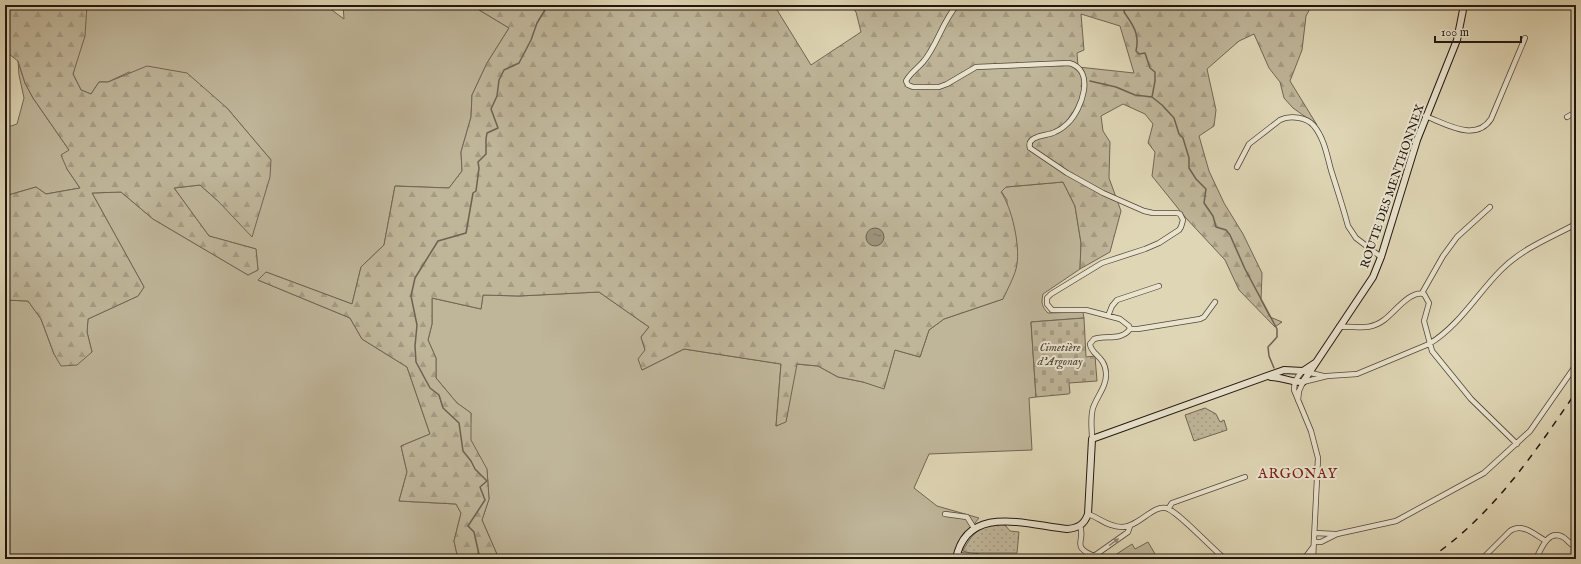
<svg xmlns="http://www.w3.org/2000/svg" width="1581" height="564" viewBox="0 0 1581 564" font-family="'IM FELL English',serif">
  <defs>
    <pattern id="forest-firs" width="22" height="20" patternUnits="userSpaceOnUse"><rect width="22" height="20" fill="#bfb599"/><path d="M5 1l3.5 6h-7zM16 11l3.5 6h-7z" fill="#a49b83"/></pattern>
    <pattern id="cemetery-stones" width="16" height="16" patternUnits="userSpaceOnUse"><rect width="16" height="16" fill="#bfb599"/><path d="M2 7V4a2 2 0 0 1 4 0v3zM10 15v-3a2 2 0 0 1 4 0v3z" fill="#a49b83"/></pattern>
    <pattern id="park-dots" width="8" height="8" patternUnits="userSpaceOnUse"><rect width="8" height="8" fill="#bfb599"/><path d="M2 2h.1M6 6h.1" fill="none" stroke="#a49b83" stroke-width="1.8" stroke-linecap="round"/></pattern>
    <pattern id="water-ripples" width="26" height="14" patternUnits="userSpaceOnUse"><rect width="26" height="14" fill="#9e957d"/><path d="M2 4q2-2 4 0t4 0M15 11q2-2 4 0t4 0" fill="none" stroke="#807965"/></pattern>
  </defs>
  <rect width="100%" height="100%" fill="#dfd6b5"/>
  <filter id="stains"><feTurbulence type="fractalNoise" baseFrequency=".005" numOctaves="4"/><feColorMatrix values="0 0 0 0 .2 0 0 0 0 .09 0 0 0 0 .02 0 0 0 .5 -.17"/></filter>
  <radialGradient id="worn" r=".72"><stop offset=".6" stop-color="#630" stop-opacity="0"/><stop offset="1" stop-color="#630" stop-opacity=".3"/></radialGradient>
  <!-- grass -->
  <path fill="#bfb599" stroke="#706654" d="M87 5H325L344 19 343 5H340H471L509 28 487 63 472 95 471 117 461 152 462 171 449 188 395 186 384 245 361 267 352 304 266 272 258 280 350 318 362 339 407 367 430 434 401 446 407 472 399 501 456 504 461 513 454 541 458 559H5V300L28 301 41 319 54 354 92 352 87 332 88 319 138 296 144 287 92 193 121 192 153 219 248 275 258 270 256 249 209 236 174 188 200 185 218 201 271 160 227 108 129 72 108 82H99L91 94 81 90 73 74 77 59Z
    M18 61 25 83 33 98 69 150 67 169 80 188 46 194 36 187 5 196V128L17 124 24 98 19 75Z
    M1063 182 1075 206 1081 243 1080 269 1043 294C1041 303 1042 307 1048 313L1083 312 1084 318 1031 322 1036 397 1029 398 1032 450 929 454 914 488 937 506 979 518 966 534 955 559H499L482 520 489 499 487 470 470 440 471 413 457 403 436 378V358L428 340 432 324V298L481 309 483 295 519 296 599 292 649 327 641 337 645 350 642 370 684 349 781 364 776 426 786 421 796 364 818 366 838 377 863 382 884 388 895 350 920 357 929 330 944 319 1003 299 1007 200 1001 191 1006 187Z
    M1148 542 1158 559H1109L1132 544 1135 549Z"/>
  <!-- forest -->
  <path fill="url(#forest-firs)" stroke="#706654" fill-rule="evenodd" d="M5 5H87L85 36 73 74 81 90 91 94 99 82H108L147 66 187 73 227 108 271 160 270 177 252 237 218 201 200 185 174 188 209 236 256 249 258 270 248 275 153 219 121 192 92 193 144 287 138 296 88 319 87 332 92 352 77 365 61 366 54 354 41 319 28 301 5 300V196L36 187 46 194 80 188 67 169 61 155 69 150 33 98 25 83 18 61 5 51Z
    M471 5H774L811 65 861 32 856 12 850 5H1312L1306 16 1302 50 1290 81 1317 125 1293 108 1284 98 1280 82 1269 68 1254 34 1239 41 1207 69 1216 110 1214 126 1199 136 1209 171 1224 203 1243 234 1262 273 1261 300 1270 317 1282 322 1275 327 1239 290 1225 260 1185 217 1152 176 1155 152 1148 143 1153 124 1145 114 1123 104 1101 116 1103 131 1110 142 1109 178 1121 211 1110 252 1080 269 1081 243 1075 206 1063 182 1006 187 1001 192C1012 208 1020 245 1017 264 1016 274 1007 290 1003 299L944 319 929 330 920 357 895 350 884 389 863 382 838 377 818 366 797 364 786 422 776 426 781 364 684 349 642 370 638 359 645 350 641 337 649 327 599 292 519 296 483 295 481 309 432 298V324L428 340 436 358V378L457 403 471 413V440L487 469 489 499 482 520 499 559H458L454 541 461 513 456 504 399 501 407 472 401 446 430 434 407 367 362 339 350 318 258 280 266 272 352 304 361 267 384 245 395 186 449 188 462 171 461 152 471 117 472 95 487 63 509 28ZM1081 14 1120 26 1134 73 1078 67 1077 53 1084 50Z"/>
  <!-- cemetery -->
  <path fill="url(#cemetery-stones)" stroke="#706654" d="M1084 318 1086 357 1095 356 1097 381 1069 383 1070 393 1068 394 1036 397 1031 322Z"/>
  <!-- park -->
  <path fill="url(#park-dots)" stroke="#706654" d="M1205 408 1216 414 1220 422 1224 420 1227 430 1194 441 1185 415Z
    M999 524 1005 525 1010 531 1019 532 1017 553H970L963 551C972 533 979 527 999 524Z"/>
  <!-- water -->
  <path fill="url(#water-ripples)" stroke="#6c6251" d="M866 237a9 9 0 1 1 18 0a9 9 0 1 1-18 0Z"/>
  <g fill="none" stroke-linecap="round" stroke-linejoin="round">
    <!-- stream -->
    <path stroke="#6c6251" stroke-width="1.5" d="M1126 5 1124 12C1133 25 1140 34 1136 51L1139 54 1145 53 1150 68 1155 72V81L1152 97 1162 105 1174 118 1179 134 1183 138 1189 158V168L1196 179 1206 189 1204 203 1213 216 1216 227 1226 230 1230 235 1245 269 1277 329V337L1268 347 1269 356 1274 368
      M1090 81 1116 87 1135 95 1152 97
      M480 559 474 532 468 526 485 500 480 487 487 481 475 469 471 461 463 451 459 423 443 408 439 395 430 388 416 362 415 346 417 325 411 296 415 278 438 241 466 233 473 193 476 191 479 168 478 162 486 154V139L487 133 498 128 491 109 497 96 499 80 504 70 519 63 531 40 537 23 548 5"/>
    <!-- street casing -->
    <g stroke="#504638" stroke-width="6">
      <path id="street" d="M957 5C942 22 937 46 923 62 917 69 910 73 906 81L908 85 913 87H939L947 84 976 67 1069 63C1096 70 1082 109 1068 123 1064 127 1060 130 1055 132 1048 136 1026 135 1030 148L1067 173 1103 193 1144 211 1153 213H1177L1180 214 1183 220 1181 227 1179 230 1159 243 1145 249 1102 263 1051 294 1047 298V304L1052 310H1086L1120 319 1129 326 1130 329C1122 340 1109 336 1098 338L1094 339 1090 344C1091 355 1105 356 1106 373 1107 386 1097 396 1093 408 1090 418 1092 429 1092 439
        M1425 116C1445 123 1475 143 1491 119L1525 38
        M1567 117 1576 112
        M1237 167 1249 144 1280 120C1290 115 1307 117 1314 126 1324 138 1327 155 1331 170 1337 189 1343 207 1348 226L1356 238 1381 257
        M1422 293 1443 256 1457 237 1490 207
        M1108 316 1112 306 1117 300 1159 286
        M1339 327C1355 325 1368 332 1384 320 1395 312 1410 290 1424 294L1429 303 1424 321 1432 351 1471 399 1517 444
        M1130 329H1138L1200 319 1204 317 1215 302
        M1298 400 1299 391 1303 382 1327 376 1357 374 1429 344C1459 326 1477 294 1501 270 1523 248 1550 238 1576 224
        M1168 509 1172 503 1245 477
        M945 514 967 517 974 528
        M1088 514C1100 518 1108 527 1122 527 1138 527 1153 505 1166 508 1178 511 1212 549 1225 559
        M1080 526C1086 541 1070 546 1094 556
        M1315 533 1335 534
        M1314 542H1321L1337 534 1396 521 1484 473 1530 431 1576 365
        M956 555 976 556 984 559
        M1094 559V556L1128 532 1130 526
        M1304 559 1313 547
        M1313 559 1318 458 1311 431 1294 390C1294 382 1297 376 1303 371L1323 376
        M1482 559 1510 531C1522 522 1535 535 1546 541
        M1536 559C1541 549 1548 529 1563 537 1568 540 1570 545 1576 547
        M1573 559 1576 555"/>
    </g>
    <!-- secondary casing -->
    <g stroke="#21160f" stroke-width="8">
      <path id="secondary" d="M1271 377C1283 377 1292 383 1303 382L1373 277 1381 257 1417 140 1457 40 1464 5
        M956 559C967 503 1027 525 1067 529 1078 528 1084 525 1088 514L1092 439 1284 370 1303 371 1315 363"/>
    </g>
    <!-- street -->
    <use href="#street" stroke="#eae4cf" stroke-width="4.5"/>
    <!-- secondary -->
    <use href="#secondary" stroke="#eae4cf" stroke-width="6"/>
    <!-- rail -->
    <path stroke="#21160f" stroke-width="1.5" stroke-dasharray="7 7" stroke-linecap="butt" d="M1429 559C1493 515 1533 455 1576 392"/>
  </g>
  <!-- one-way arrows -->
  <defs><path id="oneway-solid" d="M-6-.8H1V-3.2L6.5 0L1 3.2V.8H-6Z"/></defs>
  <use fill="#908779" href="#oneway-solid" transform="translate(1114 542) rotate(-36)"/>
  <g text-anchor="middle" stroke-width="4" stroke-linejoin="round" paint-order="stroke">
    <!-- street labels -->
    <g font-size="12" fill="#21160f" stroke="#eae4cf">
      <text transform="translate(1392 186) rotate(-71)" y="4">ROUTE DES MENTHONNEX</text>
    </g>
    <!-- park labels -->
    <g font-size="12" font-style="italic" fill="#504638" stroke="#eae4cf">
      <text x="1060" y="351">Cimetière<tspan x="1060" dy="14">d'Argonay</tspan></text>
    </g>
    <!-- quarter labels -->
    <g font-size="14" letter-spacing="1" fill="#7a1f14" stroke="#eae4cf">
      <text x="1298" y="478">ARGONAY</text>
    </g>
  </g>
  <!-- margin -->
  <rect width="1581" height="564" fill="none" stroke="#dfd6b5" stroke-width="20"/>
  <rect x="6" y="6" width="1569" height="552" fill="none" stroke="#21160f" stroke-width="2"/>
  <rect x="10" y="10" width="1561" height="544" fill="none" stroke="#21160f"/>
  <!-- scale -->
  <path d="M1435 36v6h86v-6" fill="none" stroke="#21160f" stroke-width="2"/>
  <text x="1441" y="36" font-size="12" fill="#21160f" stroke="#eae4cf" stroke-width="3" paint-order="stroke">100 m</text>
  <rect width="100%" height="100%" filter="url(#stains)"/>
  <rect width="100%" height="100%" fill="url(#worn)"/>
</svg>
